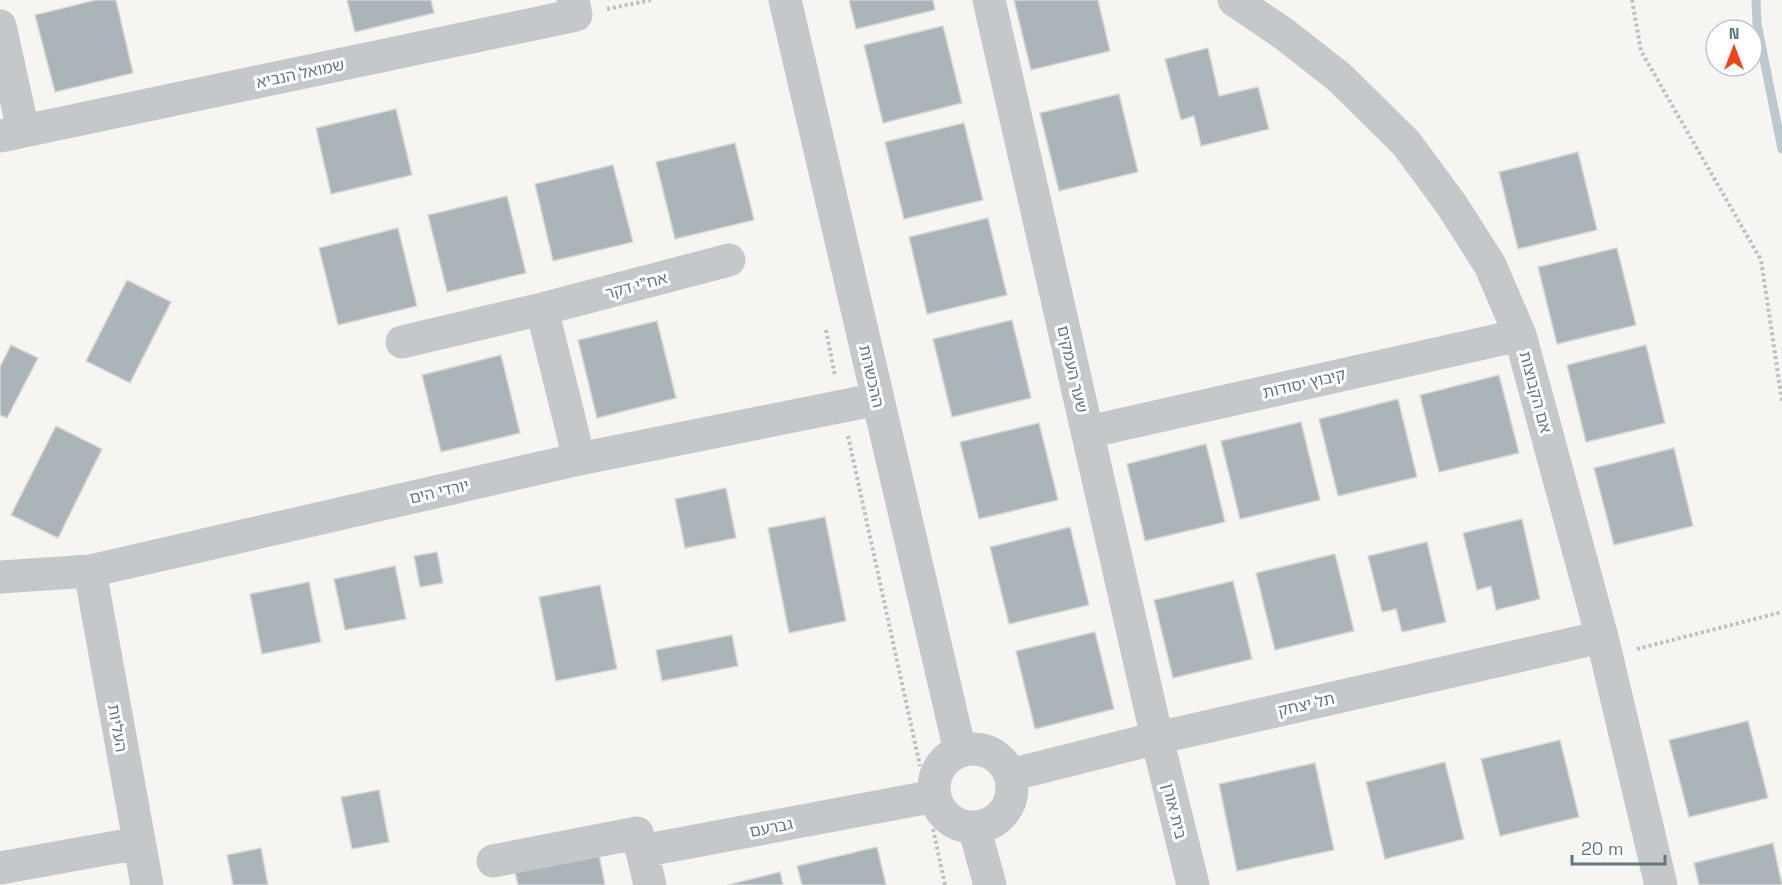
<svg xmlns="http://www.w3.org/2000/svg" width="1782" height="885" viewBox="0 0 1782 885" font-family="'Space Grotesk','Noto Sans Hebrew',sans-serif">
  <rect width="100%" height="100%" fill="#f6f5f1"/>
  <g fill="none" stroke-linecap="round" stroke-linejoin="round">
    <!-- stream -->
    <path stroke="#bdc9ce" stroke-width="9" d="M1756 0 1757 24 1782 149"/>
  </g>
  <!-- building -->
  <path fill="#abb4b9" stroke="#d7d7d4" stroke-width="1.5" d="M96 0H116L133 73 55 92 35 15Z
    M347 0H431L434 13 355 32Z
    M849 0H933L935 10 856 29Z
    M1014 0H1098L1110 51 1031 70Z
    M943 26 962 103 883 123 864 45Z
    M1208 48 1219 96 1258 87 1269 129 1201 146 1194 116 1181 120 1165 59Z
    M1119 94 1138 172 1059 191 1040 113Z
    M396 109 412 175 331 194 316 128Z
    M964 123 983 200 904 219 885 142Z
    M735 143 754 220 675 239 656 162Z
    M1578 152 1597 230 1518 249 1499 172Z
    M613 165 633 242 553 261 535 184Z
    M507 196 526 273 447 292 428 215Z
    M988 218 1007 295 927 314 909 237Z
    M398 228 417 306 338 325 319 248Z
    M1617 248 1636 325 1557 344 1538 267Z
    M127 280 171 302 130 383 86 361Z
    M1012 320 1031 398 952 417 933 339Z
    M657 321 676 398 597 418 578 340Z
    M11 345 38 358 7 418 0 415V367Z
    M1646 345 1665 423 1586 442 1567 365Z
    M501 355 520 433 441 452 422 375Z
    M1499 375 1519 453 1439 472 1420 395Z
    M1398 399 1417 477 1338 496 1319 419Z
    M1301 422 1320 500 1240 519 1221 441Z
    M1039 423 1058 500 979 519 960 442Z
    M56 426 102 449 58 538 11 515Z
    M1206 444 1225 522 1145 541 1127 464Z
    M1674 448 1693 526 1614 545 1594 468Z
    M726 488 736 538 685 548 675 499Z
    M825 517 846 621 789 633 768 528Z
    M1522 519 1540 599 1496 610 1491 586 1477 590 1463 533Z
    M1070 527 1089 605 1009 624 990 547Z
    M1427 542 1446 622 1402 632 1396 609 1382 612 1368 556Z
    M437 552 443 583 420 587 414 556Z
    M1335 554 1354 631 1275 650 1256 573Z
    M395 566 406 619 345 630 334 579Z
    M1233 581 1252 659 1173 678 1154 600Z
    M309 582 321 642 262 654 250 594Z
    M600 585 617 669 556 681 539 597Z
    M1095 632 1114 709 1035 729 1016 651Z
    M732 635 738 666 662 681 656 650Z
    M1748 721 1768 798 1689 817 1669 740Z
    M1560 740 1579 817 1500 836 1481 759Z
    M1445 762 1464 839 1385 859 1366 782Z
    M1315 763 1334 850 1237 871 1219 784Z
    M379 790 389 842 352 849 341 797Z
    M1773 843 1782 885H1699L1694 863Z
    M877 847 886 885H802L797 866Z
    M261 848 268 885H233L227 855Z
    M599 855 605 885H518L515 872Z
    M780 872 783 885H727Z"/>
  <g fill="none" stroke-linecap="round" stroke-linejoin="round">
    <!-- path -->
    <path stroke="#bec0c2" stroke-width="4" stroke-dasharray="3 3" stroke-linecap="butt" d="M1632 0 1641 51 1761 260 1782 401
      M607 9 651 0
      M826 330 835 376
      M848 436 920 766
      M1637 649 1782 612
      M933 829 945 885"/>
    <!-- minor -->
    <path stroke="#c4c8cb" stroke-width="33" d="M785 0 960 751
      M989 0 1157 738 1193 885
      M1234 0 1284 34 1339 77 1406 143 1451 204 1490 265 1520 335 1602 637 1661 885
      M0 26 23 130
      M0 136 576 15 573 0
      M402 342 542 309
      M1088 432 1520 335
      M579 459 542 309 729 260
      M90 571 147 885
      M0 577 90 571 579 459 878 399
      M934 788a39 39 0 1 1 78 0a39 39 0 1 1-78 0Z
      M1010 775 1157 738 1602 637
      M974 827 990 885
      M493 861 637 833 642 851
      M0 868 139 843
      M650 885 642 851 935 796"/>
  </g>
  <g text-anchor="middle" stroke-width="6" stroke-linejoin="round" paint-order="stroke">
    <!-- street labels -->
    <g font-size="16" fill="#627684" stroke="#fff">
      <text transform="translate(300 73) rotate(-12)" y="6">שמואל הנביא</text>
      <text transform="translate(636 285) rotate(-15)" y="6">אח"י דקר</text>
      <text transform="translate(1073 369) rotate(77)" y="6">שער העמקים</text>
      <text transform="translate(872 376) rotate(77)" y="6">ההכשרות</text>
      <text transform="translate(1304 383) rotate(-13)" y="6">קיבוץ יסודות</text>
      <text transform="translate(1536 392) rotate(75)" y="6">אם הקבוצות</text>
      <text transform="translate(439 491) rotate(-13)" y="6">יורדי הים</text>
      <text transform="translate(1306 704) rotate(-13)" y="6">תל יצחק</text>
      <text transform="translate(118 728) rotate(80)" y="6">העליות</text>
      <text transform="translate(1175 811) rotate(76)" y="6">בית אורן</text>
      <text transform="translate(771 827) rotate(-11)" y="6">גברעם</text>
    </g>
  </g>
  <!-- north arrow -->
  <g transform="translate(1734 48)"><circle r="28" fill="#ffffff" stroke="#c0c8ce" stroke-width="1.5"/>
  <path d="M0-4.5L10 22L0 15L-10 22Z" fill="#ee4619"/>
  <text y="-9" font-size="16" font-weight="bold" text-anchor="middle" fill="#627684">N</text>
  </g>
  <!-- scale -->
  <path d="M1572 855v9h93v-9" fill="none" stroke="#627684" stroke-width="3"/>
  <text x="1581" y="855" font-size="18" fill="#627684" stroke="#ffffff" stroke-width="4.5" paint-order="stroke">20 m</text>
</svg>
